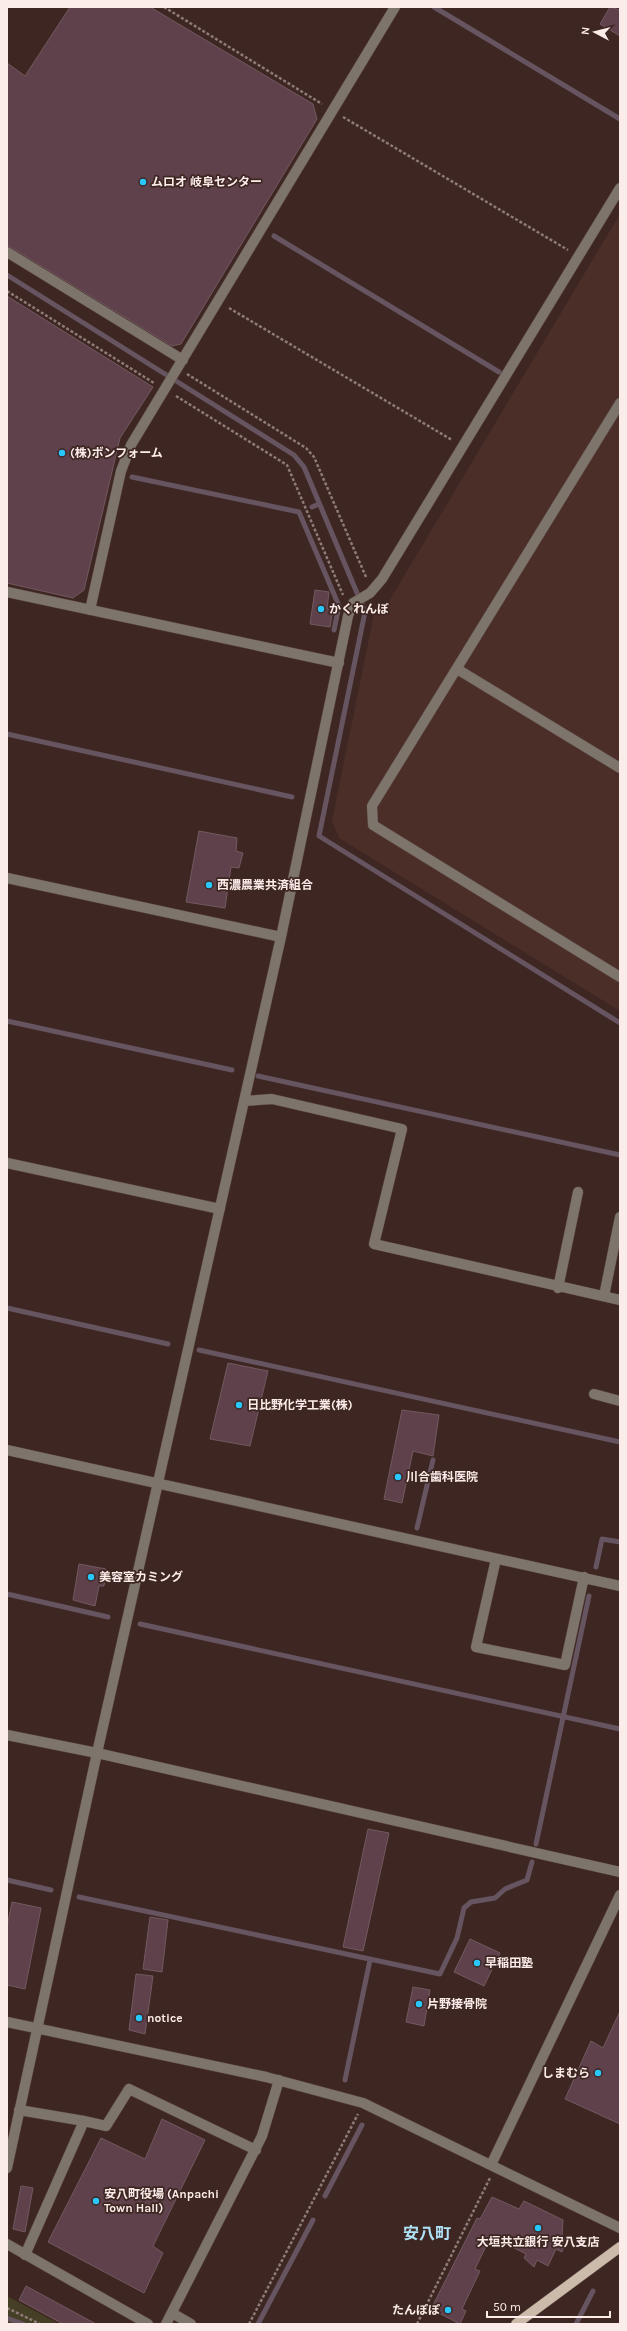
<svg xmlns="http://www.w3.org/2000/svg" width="627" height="2331" viewBox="0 0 627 2331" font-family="Karla,'Noto Sans JP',sans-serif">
  <rect width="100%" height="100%" fill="#3e2723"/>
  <!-- built -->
  <path fill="#4c2e28" d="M620 214V1011L339 838 332 821 376 604 385 608Z"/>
  <!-- green -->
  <path fill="#453f25" d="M7 2296 59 2324H7Z"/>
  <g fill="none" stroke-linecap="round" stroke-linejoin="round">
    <!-- stream -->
    <path stroke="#665460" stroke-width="5" d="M434 7 620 119
      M274 236 499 372
      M7 275 294 455 304 467 365 612 319 836 620 1023
      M132 477 299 512 339 606 334 630
      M312 507 319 504
      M7 734 292 797
      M7 1021 232 1070
      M258 1076 620 1155
      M7 1308 168 1344
      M199 1350 620 1442
      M417 1528 433 1460
      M596 1567 602 1539 620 1542
      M7 1594 108 1617
      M140 1624 620 1729
      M536 1844 589 1596
      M7 1880 51 1890
      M79 1897 440 1974 457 1938 464 1908 471 1902 495 1898 505 1889 527 1880 532 1862
      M345 2080 370 1960
      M325 2196 362 2125
      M7 2318 23 2324
      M258 2324 313 2220
      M576 2324 593 2291"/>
  </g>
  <!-- building -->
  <path fill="#5f414b" stroke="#725960" d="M70 7H150L313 104 317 119 181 344 172 346 7 245V63L25 76Z
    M610 7 620 10V36L600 24Z
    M7 296 153 387 120 438 84 590 73 598 7 583Z
    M315 590 329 592 327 609H333L330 627 310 624Z
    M199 831 237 838 236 851 243 853 239 868 231 867 225 908 186 902Z
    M228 1363 268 1371 250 1446 210 1439Z
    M402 1410 439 1415 433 1456 413 1451 402 1503 384 1499Z
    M79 1564 106 1569 104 1586H99L95 1606 73 1600Z
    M368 1829 389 1833 363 1951 343 1947Z
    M12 1902 41 1908 25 1989 7 1985V1927Z
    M150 1917 168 1920 162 1972 143 1969Z
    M470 1939 500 1953 484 1986 454 1972Z
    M136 1974 153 1976 145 2034 129 2030Z
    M413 1987 430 1990 424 2026 406 2022Z
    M620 2011V2124L565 2099 591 2041 603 2048Z
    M162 2119 205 2140 153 2246 163 2253 144 2293 48 2242 101 2138 145 2159Z
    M21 2186 33 2188 25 2232 13 2229Z
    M492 2197 519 2209 524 2201 563 2220 562 2237 566 2238 562 2252 556 2249 548 2266 537 2260 534 2267 524 2258 526 2254 491 2236 475 2269 480 2271 462 2309 466 2311 460 2324 431 2309 477 2218 480 2219Z
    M26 2286 96 2324H63L19 2300Z"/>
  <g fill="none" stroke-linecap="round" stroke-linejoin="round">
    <!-- minor casing -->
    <g stroke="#59433f" stroke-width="11">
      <path id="minor" d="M7 252 183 360
        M620 403 372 806 373 825 620 977
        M7 592 339 663
        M90 610 121 471 131 445 395 7
        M457 669 620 768
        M7 878 281 937
        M244 1101 272 1099 402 1129 374 1244 620 1300
        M7 1163 220 1209
        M558 1288 578 1192
        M604 1296 620 1217
        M594 1394 620 1401
        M7 1450 620 1586
        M496 1559 476 1647 565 1665 584 1577
        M7 1735 97 1753 620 1872
        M7 2022 266 2077 363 2103 620 2228
        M19 2110 84 2121
        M491 2165 620 1895
        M7 2168 97 1753 281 937 348 616 353 603 370 593 382 579 620 188
        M7 2244 148 2324
        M25 2255 84 2121 106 2126 129 2089 256 2150
        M172 2313 191 2324
        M166 2324 262 2136 279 2080"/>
    </g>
    <!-- major casing -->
    <g stroke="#59433f" stroke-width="11">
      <path id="major" d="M516 2324 620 2247"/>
    </g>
    <!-- path -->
    <path stroke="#8e7a77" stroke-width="2.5" stroke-dasharray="3 2" stroke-linecap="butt" d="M164 7 322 104
      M343 117 568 250
      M7 291 154 383
      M229 308 452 440
      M187 374 306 448 314 457 366 577
      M176 396 287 465 343 595
      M7 2308 40 2324
      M249 2324 358 2114
      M417 2324 490 2178"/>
    <!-- minor -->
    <use href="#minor" stroke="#7d746c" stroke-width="10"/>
    <!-- major -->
    <use href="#major" stroke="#ccbaaa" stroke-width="10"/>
  </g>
  <!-- markers -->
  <g fill="#28c8ff" stroke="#3e2723" stroke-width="1.5">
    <circle cx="143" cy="182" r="4"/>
    <circle cx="62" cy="453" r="4"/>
    <circle cx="321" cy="609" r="4"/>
    <circle cx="209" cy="885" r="4"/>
    <circle cx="239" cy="1405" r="4"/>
    <circle cx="398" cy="1477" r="4"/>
    <circle cx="91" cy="1577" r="4"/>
    <circle cx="477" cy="1963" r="4"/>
    <circle cx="419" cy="2004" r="4"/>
    <circle cx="139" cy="2018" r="4"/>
    <circle cx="598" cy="2073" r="4"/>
    <circle cx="96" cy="2201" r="4"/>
    <circle cx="538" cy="2228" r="4"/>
    <circle cx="448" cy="2310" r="4"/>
  </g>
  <g text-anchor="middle" stroke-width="3.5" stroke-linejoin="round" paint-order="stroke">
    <!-- poi labels -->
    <g font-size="12" font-weight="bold" fill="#fcece9" stroke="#3e2723" text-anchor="start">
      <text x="151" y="186">ムロオ 岐阜センター</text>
      <text x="70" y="457">(株)ボンフォーム</text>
      <text x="329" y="613">かくれんぼ</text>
      <text x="217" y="889">西濃農業共済組合</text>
      <text x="247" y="1409">日比野化学工業(株)</text>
      <text x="406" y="1481">川合歯科医院</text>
      <text x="99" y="1581">美容室カミング</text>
      <text x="485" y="1967">早稲田塾</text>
      <text x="427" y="2008">片野接骨院</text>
      <text x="147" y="2022">notice</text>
      <text x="590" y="2077" text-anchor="end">しまむら</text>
      <text x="104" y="2198">安八町役場 (Anpachi<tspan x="104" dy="14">Town Hall)</tspan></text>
      <text x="538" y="2246" text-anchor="middle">大垣共立銀行 安八支店</text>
      <text x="440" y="2314" text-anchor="end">たんぽぽ</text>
    </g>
    <!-- district labels -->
    <g font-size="16" font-weight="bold" fill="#b0e2f8" stroke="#3e2723">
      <text x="427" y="2239">安八町</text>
    </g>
  </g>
  <!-- border -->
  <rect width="627" height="2331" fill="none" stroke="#fcece9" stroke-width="16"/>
  <!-- north arrow -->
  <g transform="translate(595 32) rotate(277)" stroke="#3e2723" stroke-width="3" paint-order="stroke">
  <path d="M0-3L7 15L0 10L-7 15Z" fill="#fcece9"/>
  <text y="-6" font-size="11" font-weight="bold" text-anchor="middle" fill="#fcece9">N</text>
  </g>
  <!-- scale -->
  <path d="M487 2311v6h123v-6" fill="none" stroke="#fcece9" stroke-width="2"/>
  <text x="493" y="2311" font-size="12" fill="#fcece9" stroke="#3e2723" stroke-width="3" paint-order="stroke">50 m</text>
</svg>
